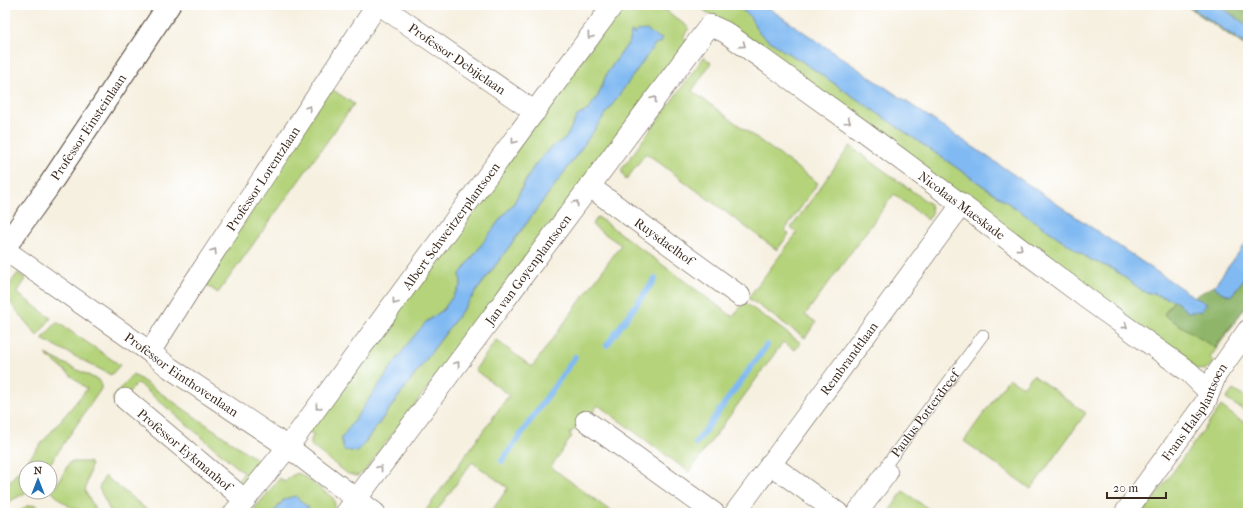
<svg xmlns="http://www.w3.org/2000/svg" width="1253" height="518" viewBox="0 0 1253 518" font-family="'IM FELL French Canon',serif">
  <rect width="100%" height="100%" fill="#fff"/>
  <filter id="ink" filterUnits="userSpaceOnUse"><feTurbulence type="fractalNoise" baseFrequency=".025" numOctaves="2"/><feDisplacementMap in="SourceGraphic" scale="8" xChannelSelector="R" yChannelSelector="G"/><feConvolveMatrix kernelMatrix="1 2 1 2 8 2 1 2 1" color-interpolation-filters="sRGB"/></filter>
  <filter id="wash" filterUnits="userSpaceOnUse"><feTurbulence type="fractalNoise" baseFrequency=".012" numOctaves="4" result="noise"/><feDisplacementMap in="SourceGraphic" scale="16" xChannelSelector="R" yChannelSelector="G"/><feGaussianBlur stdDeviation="0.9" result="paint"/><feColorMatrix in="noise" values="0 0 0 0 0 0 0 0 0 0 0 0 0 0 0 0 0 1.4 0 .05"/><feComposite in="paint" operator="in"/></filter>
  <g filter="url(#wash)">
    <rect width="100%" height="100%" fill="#f6f0e0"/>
    <!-- green -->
    <path fill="#b4d37a" stroke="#787e4c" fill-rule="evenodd" d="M622 5H659L689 28 683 37 688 41 364 472 357 476 348 474 314 448 311 445V439L314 435 308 431ZM634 35H655L661 43 656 42 571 163 358 452 426 322 443 310 461 285 498 222 514 203 525 181 550 148 566 138 577 116 588 110 598 96 607 73Z
      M697 5H734L749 15 759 33 784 51 800 60 1091 260 1113 269 1143 291 1174 300 1164 314 1215 348 1248 303 1210 358 1214 362 1205 370 1196 369Z
      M704 57 711 63 692 91 818 183 785 230 789 234 777 250 646 153 626 180 621 170Z
      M330 88 354 104 218 293 205 284Z
      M850 146 930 204 932 213 928 220 894 194 805 315 816 322 805 338 748 298 797 233 791 228Z
      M598 217 733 317 744 302 801 343 795 350 783 342 689 472 598 405 590 417 569 434 572 436 551 467 613 513H490L508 488 472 462 435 513H424L509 395 475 370 496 340 532 367 621 245 592 225Z
      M18 273 26 279 17 293 51 318 37 336 5 296V290Z
      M57 322 120 365 111 375 42 339Z
      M45 354 100 381 101 384V389L47 468H26L27 492 5 504V487L87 389Z
      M133 374 262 463 241 487 235 484 244 473 138 383 116 405 113 400 114 396Z
      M1033 375 1086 413 1031 489 964 441 1009 378 1023 387Z
      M1233 390 1248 399V413L1226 399Z
      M1221 406 1238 419 1248 424V513H1143Z
      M70 462H89L91 465 85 491 94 507 96 513C75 513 65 505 51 491L56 486Z
      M298 473 302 475 333 498C336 504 335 507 331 513H307L308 507 284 499 273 513H251L280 478 285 482 291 476Z
      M105 476 151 513H111L99 488Z
      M903 491 934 513H888Z
      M35 505 50 513H18L27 506Z"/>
    <!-- forest -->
    <path fill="#8fb56a" stroke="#657044" d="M1185 5H1188L1248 46V48Z
      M1218 5H1243L1248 8V26Z
      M1248 273V303L1215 348 1164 315 1174 300 1188 312 1207 303 1194 297 1214 286 1221 292 1231 296Z"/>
    <!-- water -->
    <path fill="#81baf2" stroke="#5e7288" d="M734 5H764L1194 297 1207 303 1202 311 1188 312 1174 300 1143 291 1113 269 1091 260 800 60 784 51 759 33 749 15Z
      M1188 5H1218L1248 26V46Z
      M647 30C652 33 656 37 662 39L661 43H656L571 163 365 442 358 452 344 450 341 439 409 342 426 322 443 310 461 285 460 274 498 222 514 203 534 166 550 148 566 138 577 116 588 110 598 96 607 73 630 41 631 32H634V35L637 31Z
      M1248 240V273L1231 296 1221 292 1214 286Z
      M295 496 308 507 307 513H273L285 499Z"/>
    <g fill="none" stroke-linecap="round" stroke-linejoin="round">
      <!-- stream -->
      <path stroke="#81baf2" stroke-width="6" d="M607 345 655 279
        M696 443 767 345
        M502 461 575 357"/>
    </g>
  </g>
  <g filter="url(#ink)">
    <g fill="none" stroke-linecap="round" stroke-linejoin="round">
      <!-- service casing -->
      <g stroke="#57483b" stroke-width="12">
        <g id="service">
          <path id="s1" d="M887 473V464L983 335"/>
        </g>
      </g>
      <!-- minor casing -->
      <g stroke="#57483b" stroke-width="22">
        <g id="minor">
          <path id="s2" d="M380 5 535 112"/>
          <path id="s3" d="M589 186 740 296"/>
          <path id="s4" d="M5 250 150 352 170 368 288 447 375 513"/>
          <path id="s5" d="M150 352 193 284 377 5"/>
          <path id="s6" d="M125 399 245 500"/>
          <path d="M586 421 714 513"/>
          <path d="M770 464 838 513"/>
          <path id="s7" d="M234 513 288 447 613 5"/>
          <path id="s8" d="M346 513 710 25 725 32 860 129 1089 300 1189 372 1209 392"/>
          <path id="s9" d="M735 513 962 204"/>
          <path d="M857 513 887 473"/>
          <path id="s10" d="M1125 513 1205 403 1216 375 1248 330"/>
        </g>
      </g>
      <!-- tertiary casing -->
      <g stroke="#57483b" stroke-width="24">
        <g id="tertiary">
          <path id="s11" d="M5 247 48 187 169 5"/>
        </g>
      </g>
      <!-- service -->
      <use href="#service" stroke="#fff" stroke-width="11"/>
      <!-- minor -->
      <use href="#minor" stroke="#fff" stroke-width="21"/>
      <!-- tertiary -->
      <use href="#tertiary" stroke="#fff" stroke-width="22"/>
    </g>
    <!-- one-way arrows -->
    <defs><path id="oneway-chevron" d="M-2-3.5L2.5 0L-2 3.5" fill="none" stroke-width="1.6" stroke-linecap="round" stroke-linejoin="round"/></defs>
    <g stroke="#a79f9a">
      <use href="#oneway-chevron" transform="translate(590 36) rotate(126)"/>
      <use href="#oneway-chevron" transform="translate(743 45) rotate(36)"/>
      <use href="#oneway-chevron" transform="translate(654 99) rotate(-53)"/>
      <use href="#oneway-chevron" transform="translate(309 108) rotate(-56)"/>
      <use href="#oneway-chevron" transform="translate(848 121) rotate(35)"/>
      <use href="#oneway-chevron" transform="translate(514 141) rotate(127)"/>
      <use href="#oneway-chevron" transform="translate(576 203) rotate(-54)"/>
      <use href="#oneway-chevron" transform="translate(1020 248) rotate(37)"/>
      <use href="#oneway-chevron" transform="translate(214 251) rotate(-57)"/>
      <use href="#oneway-chevron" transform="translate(395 302) rotate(126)"/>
      <use href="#oneway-chevron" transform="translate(1125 326) rotate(36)"/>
      <use href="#oneway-chevron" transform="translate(457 364) rotate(-53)"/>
      <use href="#oneway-chevron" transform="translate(318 407) rotate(127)"/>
      <use href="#oneway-chevron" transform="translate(380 468) rotate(-53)"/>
    </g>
  </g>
  <g text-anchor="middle" stroke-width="4" stroke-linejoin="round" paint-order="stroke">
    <!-- street labels -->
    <g font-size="13" fill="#3b2a1e" stroke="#fff">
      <text dy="5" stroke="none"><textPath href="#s2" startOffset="94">Professor Debijelaan</textPath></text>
      <text dy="5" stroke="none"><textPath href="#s11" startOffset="146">Professor Einsteinlaan</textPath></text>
      <text dy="5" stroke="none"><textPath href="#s5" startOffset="207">Professor Lorentzlaan</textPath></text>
      <text dy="5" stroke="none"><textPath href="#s8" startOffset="919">Nicolaas Maeskade</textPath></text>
      <text dy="5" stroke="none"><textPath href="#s7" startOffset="360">Albert Schweitzerplantsoen</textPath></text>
      <text dy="5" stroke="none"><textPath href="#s3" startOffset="93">Ruysdaelhof</textPath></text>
      <text dy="5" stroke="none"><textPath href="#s8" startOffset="304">Jan van Goyenplantsoen</textPath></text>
      <text dy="5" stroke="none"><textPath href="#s9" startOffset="192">Rembrandtlaan</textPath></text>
      <text dy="5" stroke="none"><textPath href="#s4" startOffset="216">Professor Einthovenlaan</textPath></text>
      <text dy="5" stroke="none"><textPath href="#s10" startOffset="123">Frans Halsplantsoen</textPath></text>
      <text dy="5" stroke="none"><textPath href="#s1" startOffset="72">Paulus Potterdreef</textPath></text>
      <text dy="5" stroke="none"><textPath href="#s6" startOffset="78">Professor Eykmanhof</textPath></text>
    </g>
  </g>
  <!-- margin -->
  <rect width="1253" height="518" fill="none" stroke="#fff" stroke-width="20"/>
  <!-- north arrow -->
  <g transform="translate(38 480)"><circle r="19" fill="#ffffff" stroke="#b1aaa5"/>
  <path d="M0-3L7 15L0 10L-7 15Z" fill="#1f6fb2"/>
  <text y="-6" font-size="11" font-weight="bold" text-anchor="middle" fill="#3b2a1e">N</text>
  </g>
  <!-- scale -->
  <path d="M1107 492v6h59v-6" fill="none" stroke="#3b2a1e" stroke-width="2"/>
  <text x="1113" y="492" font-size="12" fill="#3b2a1e" stroke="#ffffff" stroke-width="3" paint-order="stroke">20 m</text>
</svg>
